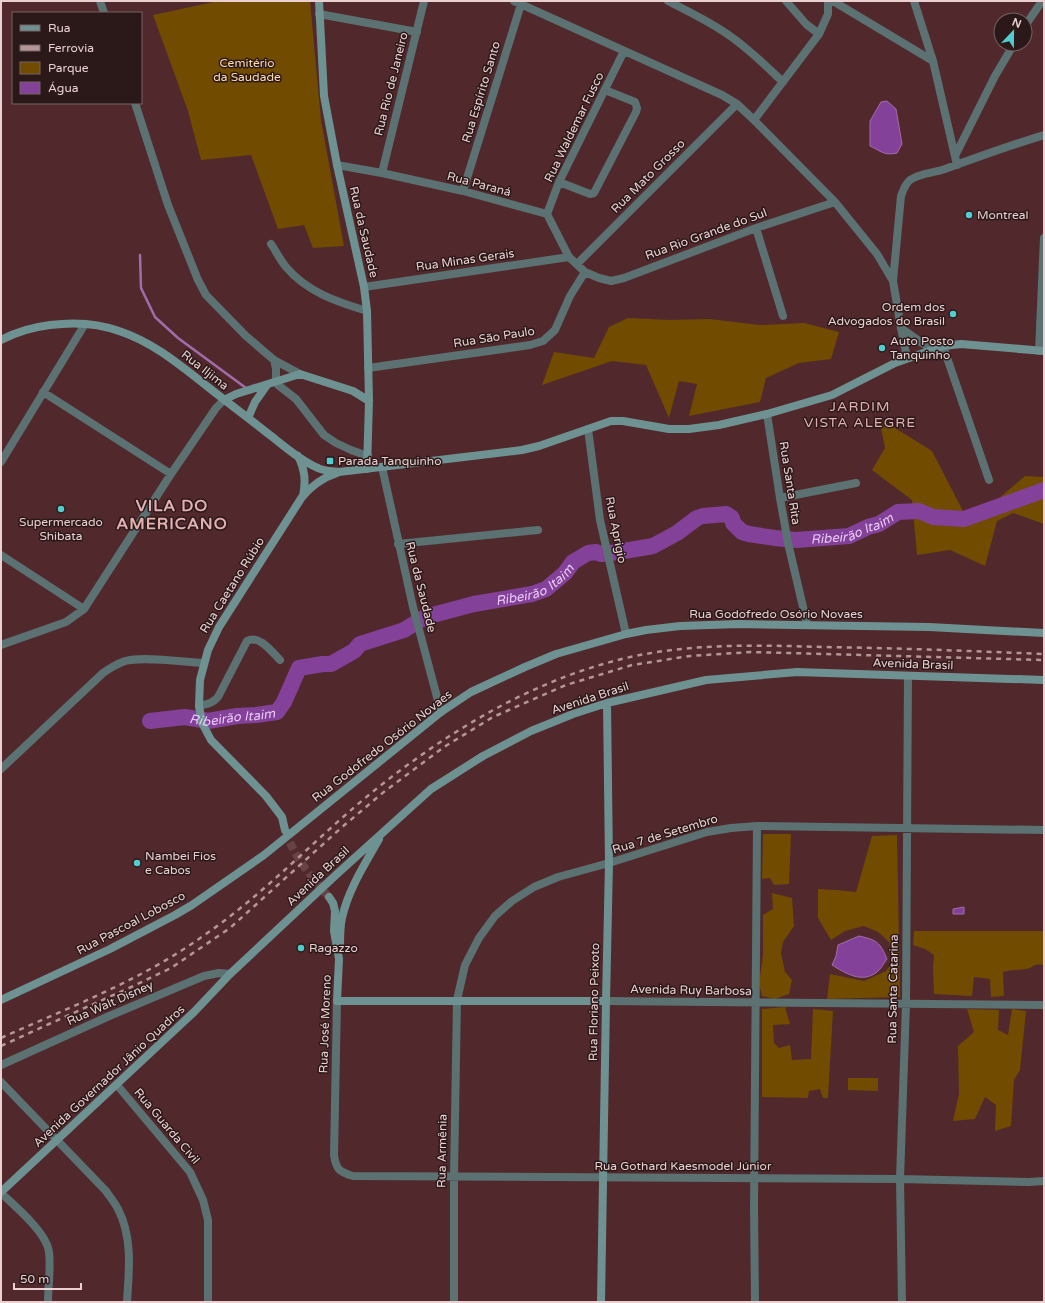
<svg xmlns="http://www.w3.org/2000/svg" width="1045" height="1303" viewBox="0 0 1045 1303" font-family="'Varela Round',sans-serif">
  <rect width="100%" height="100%" fill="#51292c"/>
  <!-- green -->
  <path fill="#704b00" d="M218 1H310L321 120 344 246 313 248 304 225 278 229 251 155 201 160 188 111 153 15Z
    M628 318 670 320 709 319 760 325 804 323 839 332 831 359 799 363 766 378 760 402 689 416 697 384 679 381 669 418 646 365 612 361 542 385 554 352 594 358 609 327Z
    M879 418 932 451 964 513 997 500 1025 476 1044 477V524L1013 513 997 521 985 566 950 550 917 555 912 500 872 470 885 448Z
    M763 834H791L789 884 774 885 770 878 762 879Z
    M897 835 900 997 827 999 830 974 864 981 886 971 893 961 889 942 878 932 864 926 845 931 831 940 818 918V889L837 890 856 892 872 836Z
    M772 893 792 898 794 926 783 942 781 953 785 972 792 980 789 994 775 999 762 996 759 983 763 956V915L773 909Z
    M914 931H1044V965C1032 963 1035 967 1026 969 1018 970 1011 970 1003 972L1004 996 991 997 990 979 974 977 972 996 934 994 933 968 934 955 925 949 913 945Z
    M785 1007 790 1024 773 1025 774 1043 779 1048 790 1045 792 1060 811 1059 813 1009 833 1011 828 1098H823L820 1089 809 1091 808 1098 762 1097V1009Z
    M967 1009 999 1010 998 1030 1008 1035 1012 1009 1026 1011 1020 1070 1014 1080 1011 1126 995 1131 996 1105 985 1097 975 1119 953 1121 959 1094 958 1046 974 1032Z
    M848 1078H878V1091L848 1090Z"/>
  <!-- water -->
  <path fill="#834199" stroke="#a26caa" d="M887 101 896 109 902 144 897 153C884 156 881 151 870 146V121L881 102Z
    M964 907V914H953V909Z
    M859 936C877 940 880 942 887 959 884 963 881 969 877 972 862 984 845 973 832 965L836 956 838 945Z"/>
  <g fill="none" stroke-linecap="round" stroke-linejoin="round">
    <!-- stream -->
    <path stroke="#a26caa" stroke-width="2.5" d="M140 255 141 288 155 317 178 338 246 388"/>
    <!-- river -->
    <path stroke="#834199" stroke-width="16" id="s1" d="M150 721 185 717 208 721 237 716 256 715 277 712 284 702 299 668 323 664H331L354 651 360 644 404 630 425 617 474 604 532 594 546 589 565 573 573 562 588 553 596 552 601 554 618 552 653 546 677 533 697 518 703 516 726 514 732 518 733 523 742 532 749 534 775 538 796 540 849 536 868 527 879 524 898 512 919 511 933 517 964 519 1044 490"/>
    <!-- secondary-tunnel -->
    <path stroke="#684245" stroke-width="8" stroke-dasharray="8 4" stroke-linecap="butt" d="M286 831C294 858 311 876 329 897"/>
    <!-- street -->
    <path stroke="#5b7172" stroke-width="8" d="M100 1 104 13
      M514 1 722 95 737 104 754 120 835 202 877 254 893 281 901 328 907 358
      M668 1C689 12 711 22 730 36 749 49 766 66 783 82
      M786 1 806 24 819 34
      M833 1 933 61
      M914 1 933 61 957 165
      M319 14 417 32
      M1025 26 1042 1
      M135 103 168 205 198 280 206 295 246 336 274 360 300 374
      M754 120 819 34 828 14V1
      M955 156 995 76 1014 44
      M337 165 382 173 463 191 547 214 569 257 585 272 599 278 611 281 624 278 756 228 835 202
      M382 173 424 1
      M559 182 590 194 594 193 636 112 637 108 635 102 605 90
      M463 191 522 1
      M547 214 559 182 624 51
      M756 228 783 316
      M271 244C276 251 280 260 286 267 307 292 337 302 367 311
      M577 264 737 104
      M893 281 901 196C903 191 905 184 910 180 920 173 934 173 945 169 978 157 1011 145 1044 135
      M364 287 569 257
      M901 328 922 343 933 349
      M943 346 989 480
      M1039 351 1044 238
      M274 360 276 369V382L278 385 296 399 324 435 336 443 351 450 368 456
      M368 368 530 345 543 341 555 330 570 296 585 272
      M43 392 171 474
      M767 414 780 498 788 543 807 624
      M588 429 600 520 626 634
      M1 462 85 324
      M382 467 413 607 441 712
      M780 498 856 483
      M398 544 538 530
      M1 555 84 609
      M1 645 66 622 84 609 171 474 216 408 224 400
      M199 706C208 704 213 703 218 697L247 641C259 634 272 652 280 660
      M1 769 103 673C110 668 117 664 125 661 144 656 183 662 203 663
      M337 1001 334 1155C336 1169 339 1172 353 1176L900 1179 1029 1182 1044 1181
      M606 1001 1044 1005
      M1 1065 107 1017 204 976 219 973 230 974
      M1 1082 106 1191C110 1197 115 1203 118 1209 133 1238 129 1271 127 1302
      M117 1085 190 1172 203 1200 208 1220V1302
      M1 1193C15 1206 47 1233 49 1252 51 1268 48 1286 48 1302
      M454 1302V1176L457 1000 465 965 479 938 495 916 512 901 534 887 558 877 609 863 707 832 731 828 757 826 1044 830
      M755 1302 754 1206 757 826
      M902 1302 900 1179 906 1004 908 676"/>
    <!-- secondary -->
    <path stroke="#6e9292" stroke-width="8" d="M319 1 324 96 337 165 364 287 367 311 369 401 367 469
      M1 340C16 332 34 327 50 325 73 322 97 323 119 331 153 342 181 366 208 387 227 402 247 417 266 432 282 444 299 460 318 468 324 471 332 471 339 472L522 450 539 446 611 421H623L669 429H689L719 425 767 414 832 395 895 363 943 346 961 344 1044 351
      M224 400 236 394 300 374 353 391 369 401
      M248 418 255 402 267 385
      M298 456C305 470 306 481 303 496
      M285 830 282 817 266 796 211 740 202 723 199 706 200 680 208 650 219 627 302 497C312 485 322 478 337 473
      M329 897 333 903 335 911 334 931 339 959 337 1001H606
      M340 946C340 937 340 927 342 918 348 890 365 864 379 839
      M1 1000 110 949 175 915 192 905 264 855 441 712 471 692 525 667 556 654 626 634 646 630 680 626 738 624 929 627 1044 633
      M1 1192 194 1012 230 974 338 873 431 789 483 756 531 731 573 714 607 703 706 680 797 672 1044 680
      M601 1302 606 1001 609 863 607 703"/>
    <!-- rail -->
    <path stroke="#b59697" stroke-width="2.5" stroke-dasharray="5 5" stroke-linecap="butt" d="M1 1038C70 1007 142 980 203 936 269 891 322 831 385 782 457 726 537 679 626 658 691 643 757 645 823 647 897 648 970 651 1044 654
      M1 1046 49 1024 129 988 171 968 230 928 341 828 385 791 444 747 493 717 566 685 632 665 690 656 751 652 1044 660"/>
  </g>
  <!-- markers -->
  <g fill="#52cdcf" stroke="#2b1819" stroke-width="1.5">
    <circle cx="969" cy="215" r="4"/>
    <circle cx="953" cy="314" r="4"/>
    <circle cx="882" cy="348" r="4"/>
    <rect x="326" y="457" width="8" height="8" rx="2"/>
    <circle cx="61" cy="509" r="4"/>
    <circle cx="137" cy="863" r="4"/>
    <circle cx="301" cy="948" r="4"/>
  </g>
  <g text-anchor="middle" stroke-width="3" stroke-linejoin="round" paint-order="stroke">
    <!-- park labels -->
    <g font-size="12" fill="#fcdbac" stroke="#2b1819">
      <text x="247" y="67">Cemitério<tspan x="247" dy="14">da Saudade</tspan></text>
    </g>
    <!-- street labels -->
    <g font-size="12" fill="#ead0d0" stroke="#2b1819">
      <text transform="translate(391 84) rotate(-76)" y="4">Rua Rio de Janeiro</text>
      <text transform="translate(481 92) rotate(-73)" y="4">Rua Espírito Santo</text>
      <text transform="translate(574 127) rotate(-64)" y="4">Rua Waldemar Fusco</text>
      <text transform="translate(648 176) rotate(-45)" y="4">Rua Mato Grosso</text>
      <text transform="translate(479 184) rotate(15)" y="4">Rua Paraná</text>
      <text transform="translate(364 232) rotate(77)" y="4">Rua da Saudade</text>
      <text transform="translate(706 234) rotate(-20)" y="4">Rua Rio Grande do Sul</text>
      <text transform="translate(465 260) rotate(-8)" y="4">Rua Minas Gerais</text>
      <text transform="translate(494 337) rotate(-9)" y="4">Rua São Paulo</text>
      <text transform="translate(205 370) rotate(38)" y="4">Rua Iljima</text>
      <text transform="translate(790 483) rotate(81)" y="4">Rua Santa Rita</text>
      <text transform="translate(616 530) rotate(79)" y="4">Rua Aprigio</text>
      <text transform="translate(232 585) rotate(-58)" y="4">Rua Caetano Rúbio</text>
      <text transform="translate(421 587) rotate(76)" y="4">Rua da Saudade</text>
      <text x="776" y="618">Rua Godofredo Osório Novaes</text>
      <text transform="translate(913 664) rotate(2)" y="4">Avenida Brasil</text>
      <text transform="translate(590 698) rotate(-18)" y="4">Avenida Brasil</text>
      <text transform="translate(382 746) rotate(-38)" y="4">Rua Godofredo Osório Novaes</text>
      <text transform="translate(665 834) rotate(-17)" y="4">Rua 7 de Setembro</text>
      <text transform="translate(318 876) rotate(-43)" y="4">Avenida Brasil</text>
      <text transform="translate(131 923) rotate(-28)" y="4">Rua Pascoal Lobosco</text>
      <text transform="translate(893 989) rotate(-89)" y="4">Rua Santa Catarina</text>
      <text transform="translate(691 990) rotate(1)" y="4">Avenida Ruy Barbosa</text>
      <text transform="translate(594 1002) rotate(-89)" y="4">Rua Floriano Peixoto</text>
      <text transform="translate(110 1003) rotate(-24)" y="4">Rua Walt Disney</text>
      <text transform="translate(325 1024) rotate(-88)" y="4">Rua José Moreno</text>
      <text transform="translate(109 1076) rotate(-43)" y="4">Avenida Governador Jânio Quadros</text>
      <text transform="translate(167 1126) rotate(50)" y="4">Rua Guarda Civil</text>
      <text transform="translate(442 1151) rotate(-89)" y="4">Rua Armênia</text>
      <text x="683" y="1170">Rua Gothard Kaesmodel Júnior</text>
    </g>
    <!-- poi labels -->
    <g font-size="12" fill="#ead0d0" stroke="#2b1819" text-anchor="start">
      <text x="977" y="219">Montreal</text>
      <text x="945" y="311" text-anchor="end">Ordem dos<tspan x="945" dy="14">Advogados do Brasil</tspan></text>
      <text x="890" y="345">Auto Posto<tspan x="890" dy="14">Tanquinho</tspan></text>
      <text x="338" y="465">Parada Tanquinho</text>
      <text x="61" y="526" text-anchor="middle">Supermercado<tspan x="61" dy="14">Shibata</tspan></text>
      <text x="145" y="860">Nambei Fios<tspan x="145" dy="14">e Cabos</tspan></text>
      <text x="309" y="952">Ragazzo</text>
    </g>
    <!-- water labels -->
    <g font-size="13" font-style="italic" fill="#ebcaf8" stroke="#2b1819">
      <text dy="5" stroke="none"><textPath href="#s1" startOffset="782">Ribeirão Itaim</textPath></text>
      <text dy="5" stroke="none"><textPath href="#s1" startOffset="432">Ribeirão Itaim</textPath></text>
      <text dy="5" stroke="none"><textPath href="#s1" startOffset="83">Ribeirão Itaim</textPath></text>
    </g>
    <!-- quarter labels -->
    <g font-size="14" letter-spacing="1" fill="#e2b0b1" stroke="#2b1819">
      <text x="860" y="411">JARDIM<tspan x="860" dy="16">VISTA ALEGRE</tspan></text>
    </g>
    <!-- district labels -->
    <g font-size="16" font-weight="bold" letter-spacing="1" fill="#e2b0b1" stroke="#2b1819">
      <text x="172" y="511">VILA DO<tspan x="172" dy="18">AMERICANO</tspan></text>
    </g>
  </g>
  <!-- border -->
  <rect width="1045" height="1303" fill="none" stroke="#ead0d0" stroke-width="4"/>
  <!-- legend -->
  <rect x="12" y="12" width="130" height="92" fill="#2b1819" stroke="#776262"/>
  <rect x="20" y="25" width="20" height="6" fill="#6e9292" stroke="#776262"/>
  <text x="48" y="32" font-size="12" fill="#ead0d0">Rua</text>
  <rect x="20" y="45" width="20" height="6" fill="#b59697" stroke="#776262"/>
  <text x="48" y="52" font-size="12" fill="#ead0d0">Ferrovia</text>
  <rect x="20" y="62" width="20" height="12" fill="#704b00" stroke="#776262"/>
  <text x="48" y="72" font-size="12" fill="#ead0d0">Parque</text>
  <rect x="20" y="82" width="20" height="12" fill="#834199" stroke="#776262"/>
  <text x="48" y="92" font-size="12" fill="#ead0d0">Água</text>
  <!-- north arrow -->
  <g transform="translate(1013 32) rotate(22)"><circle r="19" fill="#2b1819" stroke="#776262"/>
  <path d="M0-3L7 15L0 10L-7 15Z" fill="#52cdcf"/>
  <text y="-6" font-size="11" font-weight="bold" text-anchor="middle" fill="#ead0d0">N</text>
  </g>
  <!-- scale -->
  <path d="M14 1283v6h67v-6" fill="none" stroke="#ead0d0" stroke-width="2"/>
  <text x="20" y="1283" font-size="12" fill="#ead0d0" stroke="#2b1819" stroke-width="3" paint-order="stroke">50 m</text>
</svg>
